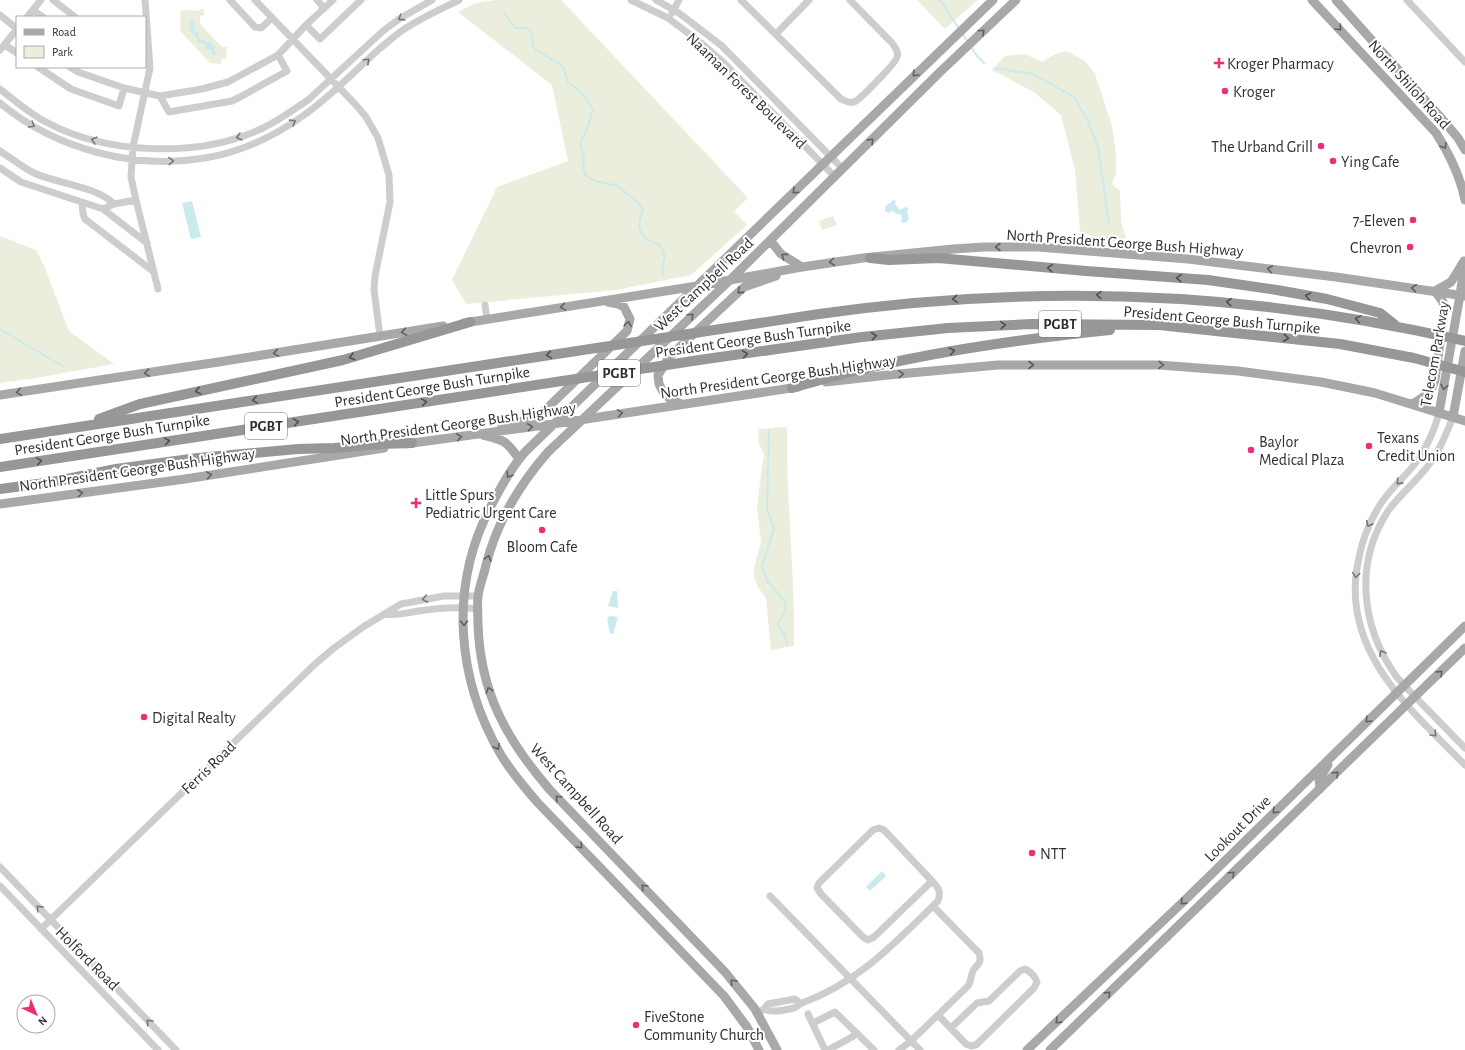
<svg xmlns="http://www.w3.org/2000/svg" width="1465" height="1050" viewBox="0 0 1465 1050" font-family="'Alegreya Sans',sans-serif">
  <rect width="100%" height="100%" fill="#fff"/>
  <!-- green -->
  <path fill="#ebeddd" d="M496 0H561L748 198 734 211 747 225 691 275 616 290 466 304 452 280 497 187 568 161 552 85 458 12 476 3Z
    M917 0H978L945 29Z
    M199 9H204V15L200 16V24L222 47H227L226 59H221V64L210 63 182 33 180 29 181 10 199 11Z
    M1066 51 1085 61 1095 74 1112 126 1116 154V174L1112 184 1120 191 1121 221 1126 238 1114 242 1080 232 1075 170 1061 115 1034 92 992 70 1005 56 1025 54 1042 62 1055 54Z
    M833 216 837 225 822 230 819 221Z
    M0 236 36 250 45 268 69 331 114 364 36 378 0 383Z
    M787 427C786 500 795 573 794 646L771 650 766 598 758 587 754 577V568L761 542 757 507 761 474 764 455 759 444 758 429Z"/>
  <!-- water -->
  <path fill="#c9ebed" d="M189 20 194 21 195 26 194 31 198 33 199 38 207 42H211L212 45 215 46 214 50 216 52 215 55H213L211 50 206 49 204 43H198L196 36 190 31Z
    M893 200 896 201 895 204 900 210 905 207 908 208 907 213 909 218 907 222 902 223 901 221 902 216 900 214H896L893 211 888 213 885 211V207Z
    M192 201 201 237 191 239 182 203Z
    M613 591H617L618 608 608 606Z
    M610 616 618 617 613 634H610L607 618Z
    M882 871 886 876 870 891 866 887Z"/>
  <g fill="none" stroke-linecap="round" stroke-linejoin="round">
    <!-- stream -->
    <path stroke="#c9ebed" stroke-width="2" d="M940 0 960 30
      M504 13 515 28H525L531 31 533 46 536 50 563 66 568 82 582 93 593 109 587 129 580 144 584 158 583 167 585 175 595 181 619 186 627 194 637 202 643 209C642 214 639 221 639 225 640 237 652 242 661 246L665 256 662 268 663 275
      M962 33 967 41
      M971 47 977 56 984 63
      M995 68 1033 74 1074 97 1087 119 1098 147 1109 224
      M0 329 64 367
      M769 430 767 509 774 528 762 567 767 581 779 594 786 604 785 612 778 623C781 633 787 634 787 645"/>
    <!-- minor -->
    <path stroke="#cdcdcd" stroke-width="7" d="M53 0 75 17
      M230 0 255 27 261 28 272 18
      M255 0 356 105 366 117 378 138 389 175 390 202 375 276 374 290 380 336
      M317 0 324 8
      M631 0 668 18 701 43 724 63 835 177
      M656 0 679 13 722 46 843 169
      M741 0 841 99C846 101 850 104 856 101 862 97 896 63 897 57 899 52 895 47 892 43L850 0
      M1407 0 1465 62
      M33 10 43 17
      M672 13 679 0
      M0 15 17 29
      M27 17 41 0
      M306 25 333 0
      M776 34 809 0
      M5 45 17 53
      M0 50 17 29
      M278 55 228 82 202 89 160 96 169 112 232 101 240 97 287 71 278 55 306 25 320 39 361 0
      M38 67 71 89 119 106 124 88 160 96
      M70 67 78 72 124 88
      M0 89C14 100 28 112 44 121 106 155 197 158 261 129 278 121 293 110 308 100L383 31 399 19 432 0
      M0 103C55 149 134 170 205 158 241 152 277 135 307 113 333 94 355 71 379 49 386 44 393 37 400 32 418 19 439 10 459 0
      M0 151C11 158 22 167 34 173 55 183 99 187 114 204
      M0 168 21 182 103 209 114 204 136 200 131 177 133 147 150 68 145 0
      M136 200 158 289
      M82 203 83 214 85 219 154 272
      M103 209 147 243
      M485 305 487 319
      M1439 413C1433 435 1424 454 1409 471 1398 483 1386 494 1378 508 1366 528 1361 545 1357 568 1343 653 1411 710 1465 765
      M1453 417C1445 437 1437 457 1422 473 1411 486 1398 497 1388 511 1354 563 1361 626 1396 676 1404 686 1414 695 1423 705 1437 719 1451 734 1465 748
      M384 614C397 616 405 613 418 611 438 608 458 606 478 609
      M0 867 176 1050
      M0 886 158 1050
      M770 896 920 1050
      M41 929 315 664 334 648 363 627 401 604 444 596H478
      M764 1009C771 1013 786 1010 794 1008 797 1007 799 1004 802 1003 858 983 896 942 938 901 941 892 939 888 932 881L884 830 879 828 873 830 819 883 817 888 821 894 863 937 868 940 874 937 932 881
      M761 1011 764 1009 768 1004 795 999 800 1003
      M808 1014 825 1050
      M938 1015 966 1044 971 1046 976 1045 1034 988 1037 982C1035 976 1031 972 1025 969L1020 971 989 1001 977 1003 951 1028
      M813 1023 835 1012 874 1050
      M828 1050 852 1037 857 1033
      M899 1050 911 1041 968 986C972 980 970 977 973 971 975 966 980 965 980 960 980 957 980 956 979 953L933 906"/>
    <!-- major -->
    <path stroke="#a8a8a8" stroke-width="9" d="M1312 0 1436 133C1450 155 1460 175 1465 200
      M1336 0 1442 119 1458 138 1465 150
      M770 240 781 254 802 267
      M464 323 697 286 802 267 863 258 953 249 984 247H1038L1188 259 1336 277 1465 296
      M826 382 888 375 998 365H1159L1238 371 1321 382 1375 393 1465 421
      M0 395 225 361 443 326
      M681 404 669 398 663 392 659 384 658 375 670 356 744 287 776 276
      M1412 404C1423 398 1432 392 1435 380L1444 312 1443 302 1435 291 1451 282 1464 261
      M1439 413 1460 295 1464 266
      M1453 417 1465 351
      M502 426 538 417 627 331 630 319 624 307 618 304 608 302
      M483 435C504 440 507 441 519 459
      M405 444 553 424 798 387
      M0 504 185 479 384 448
      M1320 789 1319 779 1328 765
      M759 1050 747 1027 724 996 538 803C525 788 512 773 501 755 456 678 449 586 491 506 501 487 511 468 525 452L993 0
      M777 1050 755 1009 725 972 550 790C506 739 480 692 478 624 478 615 477 606 478 597 479 586 484 575 486 565 497 522 519 485 548 452L729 281 940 72 1016 0
      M1027 1050 1184 901 1465 626
      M1050 1050 1465 648"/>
    <!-- highway -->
    <path stroke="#979797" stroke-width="10" d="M870 258 889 260 938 258 1086 271 1208 280 1277 290 1327 299 1380 313 1395 325
      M792 388C895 357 1002 341 1110 330
      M99 419 140 404 343 360 470 322
      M0 439 819 314C1037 283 1250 291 1465 341
      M0 467 706 359 862 337 948 328 1032 324 1159 325 1340 344 1414 358 1465 372
      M0 489 52 482 116 469 198 458 298 449 334 448 380 444 412 443"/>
  </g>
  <!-- one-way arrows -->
  <defs><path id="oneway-chevron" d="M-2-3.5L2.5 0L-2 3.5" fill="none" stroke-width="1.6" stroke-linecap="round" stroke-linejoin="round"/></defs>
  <g stroke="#777">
    <use href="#oneway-chevron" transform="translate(401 18) rotate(147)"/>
    <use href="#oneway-chevron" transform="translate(367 61) rotate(-43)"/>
    <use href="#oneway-chevron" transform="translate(293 122) rotate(-32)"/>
    <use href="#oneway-chevron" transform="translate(32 125) rotate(31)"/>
    <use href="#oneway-chevron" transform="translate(239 137) rotate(164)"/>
    <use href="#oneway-chevron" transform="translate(94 140) rotate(-164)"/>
    <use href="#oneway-chevron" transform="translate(171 161) rotate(-3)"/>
    <use href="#oneway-chevron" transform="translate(1399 482) rotate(132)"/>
    <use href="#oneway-chevron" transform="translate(1369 524) rotate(117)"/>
    <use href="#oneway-chevron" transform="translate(1356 575) rotate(98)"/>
    <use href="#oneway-chevron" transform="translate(425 599) rotate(169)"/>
    <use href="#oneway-chevron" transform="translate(1382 653) rotate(-119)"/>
    <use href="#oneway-chevron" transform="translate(1434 734) rotate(46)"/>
    <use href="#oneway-chevron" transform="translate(39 908) rotate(-133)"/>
    <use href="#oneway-chevron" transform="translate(149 1022) rotate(-133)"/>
  </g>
  <g stroke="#606060">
    <use href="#oneway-chevron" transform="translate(1339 28) rotate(47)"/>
    <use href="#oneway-chevron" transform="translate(982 32) rotate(-43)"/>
    <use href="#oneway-chevron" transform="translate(915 74) rotate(135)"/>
    <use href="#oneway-chevron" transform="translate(871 141) rotate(-45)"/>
    <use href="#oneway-chevron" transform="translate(1444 146) rotate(58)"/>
    <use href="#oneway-chevron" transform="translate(795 191) rotate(137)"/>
    <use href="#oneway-chevron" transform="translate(998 247) rotate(180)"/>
    <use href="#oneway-chevron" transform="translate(784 256) rotate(-143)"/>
    <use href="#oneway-chevron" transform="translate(832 262) rotate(172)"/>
    <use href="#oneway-chevron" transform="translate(1270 269) rotate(-173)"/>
    <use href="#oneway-chevron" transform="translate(1414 288) rotate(-172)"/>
    <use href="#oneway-chevron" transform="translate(740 291) rotate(139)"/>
    <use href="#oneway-chevron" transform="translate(563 307) rotate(171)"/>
    <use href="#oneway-chevron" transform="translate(691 316) rotate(-43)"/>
    <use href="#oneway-chevron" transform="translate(628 324) rotate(-83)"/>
    <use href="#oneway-chevron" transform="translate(404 332) rotate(171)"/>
    <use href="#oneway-chevron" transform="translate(276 353) rotate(171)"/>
    <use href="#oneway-chevron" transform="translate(1031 365)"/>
    <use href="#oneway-chevron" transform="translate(1161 365) rotate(3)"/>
    <use href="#oneway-chevron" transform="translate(147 373) rotate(171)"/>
    <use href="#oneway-chevron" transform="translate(901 374) rotate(-4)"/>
    <use href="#oneway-chevron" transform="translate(1444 387) rotate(100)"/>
    <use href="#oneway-chevron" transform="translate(19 392) rotate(172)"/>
    <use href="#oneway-chevron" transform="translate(620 413) rotate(-9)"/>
    <use href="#oneway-chevron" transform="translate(530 427) rotate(-7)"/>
    <use href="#oneway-chevron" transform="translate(459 437) rotate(-8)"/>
    <use href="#oneway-chevron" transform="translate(209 475) rotate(-9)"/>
    <use href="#oneway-chevron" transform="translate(509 475) rotate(123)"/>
    <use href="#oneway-chevron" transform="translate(80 493) rotate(-7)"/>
    <use href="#oneway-chevron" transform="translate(488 558) rotate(-75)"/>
    <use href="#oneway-chevron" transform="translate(464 623) rotate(89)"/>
    <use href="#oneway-chevron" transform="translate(1440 673) rotate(-45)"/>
    <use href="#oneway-chevron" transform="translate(489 690) rotate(-111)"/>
    <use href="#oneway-chevron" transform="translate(1368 720) rotate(135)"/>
    <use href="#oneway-chevron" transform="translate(497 747) rotate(63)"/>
    <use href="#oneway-chevron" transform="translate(1336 774) rotate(-44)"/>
    <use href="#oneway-chevron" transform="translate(558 798) rotate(-134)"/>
    <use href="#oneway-chevron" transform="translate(1275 811) rotate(135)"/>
    <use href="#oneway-chevron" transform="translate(580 846) rotate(46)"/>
    <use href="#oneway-chevron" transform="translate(1232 874) rotate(-44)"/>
    <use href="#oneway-chevron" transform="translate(644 887) rotate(-134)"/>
    <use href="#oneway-chevron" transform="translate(1183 902) rotate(136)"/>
    <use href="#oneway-chevron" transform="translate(733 982) rotate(-130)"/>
    <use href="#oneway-chevron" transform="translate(1108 994) rotate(-44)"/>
    <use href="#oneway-chevron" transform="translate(1058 1021) rotate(136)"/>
  </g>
  <g stroke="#4f4f4f">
    <use href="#oneway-chevron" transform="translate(1050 268) rotate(-175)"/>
    <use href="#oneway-chevron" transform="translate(1179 278) rotate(-176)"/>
    <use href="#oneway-chevron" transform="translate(1099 295) rotate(-179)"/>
    <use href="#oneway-chevron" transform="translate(1308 296) rotate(-169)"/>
    <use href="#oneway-chevron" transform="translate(955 299) rotate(176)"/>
    <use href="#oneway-chevron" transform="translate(1229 302) rotate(-175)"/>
    <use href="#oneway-chevron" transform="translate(1358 319) rotate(-170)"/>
    <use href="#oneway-chevron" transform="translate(1003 325) rotate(-3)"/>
    <use href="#oneway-chevron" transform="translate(874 336) rotate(-6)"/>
    <use href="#oneway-chevron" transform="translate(1286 338) rotate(6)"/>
    <use href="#oneway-chevron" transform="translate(952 351) rotate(-11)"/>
    <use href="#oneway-chevron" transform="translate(745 354) rotate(-8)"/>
    <use href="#oneway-chevron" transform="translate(549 355) rotate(171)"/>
    <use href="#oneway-chevron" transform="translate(352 357) rotate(164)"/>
    <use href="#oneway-chevron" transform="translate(198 391) rotate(167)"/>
    <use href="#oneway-chevron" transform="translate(255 400) rotate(171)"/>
    <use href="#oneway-chevron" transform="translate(424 402) rotate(-9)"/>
    <use href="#oneway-chevron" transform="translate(296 422) rotate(-9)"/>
    <use href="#oneway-chevron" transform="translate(167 441) rotate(-9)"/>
    <use href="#oneway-chevron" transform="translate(39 461) rotate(-9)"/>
  </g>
  <!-- markers -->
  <g fill="#eb2e79" stroke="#fff" stroke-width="1.5">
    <path d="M1217 57h4v4h4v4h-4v4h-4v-4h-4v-4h4z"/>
    <circle cx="1225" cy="91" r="4"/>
    <circle cx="1321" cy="146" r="4"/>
    <circle cx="1333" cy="161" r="4"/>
    <circle cx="1413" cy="220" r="4"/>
    <circle cx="1410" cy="247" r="4"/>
    <circle cx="1369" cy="446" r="4"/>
    <circle cx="1251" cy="450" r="4"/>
    <path d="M414 497h4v4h4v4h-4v4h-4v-4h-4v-4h4z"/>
    <circle cx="542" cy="530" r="4"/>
    <circle cx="144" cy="717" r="4"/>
    <circle cx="1032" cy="853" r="4"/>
    <circle cx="636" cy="1025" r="4"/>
  </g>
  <g text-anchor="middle" stroke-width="4" stroke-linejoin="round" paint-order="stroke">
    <!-- shield labels -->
    <g fill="#fff" stroke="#6e6e6e" stroke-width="1">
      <rect x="1039" y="311" width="42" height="26" rx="3"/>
      <rect x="598" y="360" width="42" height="26" rx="3"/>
      <rect x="245" y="413" width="42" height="26" rx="3"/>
    </g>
    <g font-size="15" font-weight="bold" fill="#303030">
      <text x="1060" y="329">PGBT</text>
      <text x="619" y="378">PGBT</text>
      <text x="266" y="431">PGBT</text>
    </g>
    <!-- poi labels -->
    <g font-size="16" fill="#303030" stroke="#fff" text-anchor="start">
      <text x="1227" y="69">Kroger Pharmacy</text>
      <text x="1233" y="97">Kroger</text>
      <text x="1313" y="152" text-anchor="end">The Urband Grill</text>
      <text x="1341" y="167">Ying Cafe</text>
      <text x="1405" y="226" text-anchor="end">7-Eleven</text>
      <text x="1402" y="253" text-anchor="end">Chevron</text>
      <text x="1377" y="443">Texans<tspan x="1377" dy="18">Credit Union</tspan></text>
      <text x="1259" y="447">Baylor<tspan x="1259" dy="18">Medical Plaza</tspan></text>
      <text x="425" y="500">Little Spurs<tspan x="425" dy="18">Pediatric Urgent Care</tspan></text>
      <text x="542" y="552" text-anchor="middle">Bloom Cafe</text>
      <text x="152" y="723">Digital Realty</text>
      <text x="1040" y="859">NTT</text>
      <text x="644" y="1022">FiveStone<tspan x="644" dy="18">Community Church</tspan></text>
    </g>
    <!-- street labels -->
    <g font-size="16" fill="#303030" stroke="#fff">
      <text transform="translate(1410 84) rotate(48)" y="6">North Shiloh Road</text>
      <text transform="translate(747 90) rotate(44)" y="6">Naaman Forest Boulevard</text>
      <text transform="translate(1125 242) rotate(4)" y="6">North President George Bush Highway</text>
      <text transform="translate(703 284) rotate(-43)" y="6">West Campbell Road</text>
      <text transform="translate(1222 319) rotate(5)" y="6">President George Bush Turnpike</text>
      <text transform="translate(753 338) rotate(-8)" y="6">President George Bush Turnpike</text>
      <text transform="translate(1434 354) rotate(-80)" y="6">Telecom Parkway</text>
      <text transform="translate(778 376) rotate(-8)" y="6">North President George Bush Highway</text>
      <text transform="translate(432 386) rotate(-9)" y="6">President George Bush Turnpike</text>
      <text transform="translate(458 423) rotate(-8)" y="6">North President George Bush Highway</text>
      <text transform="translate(112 434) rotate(-9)" y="6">President George Bush Turnpike</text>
      <text transform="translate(137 469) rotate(-8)" y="6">North President George Bush Highway</text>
      <text transform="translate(208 767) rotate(-44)" y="6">Ferris Road</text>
      <text transform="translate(577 793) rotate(48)" y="6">West Campbell Road</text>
      <text transform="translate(1237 828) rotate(-45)" y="6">Lookout Drive</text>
      <text transform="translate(88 958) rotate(45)" y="6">Holford Road</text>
    </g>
  </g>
  <!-- legend -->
  <rect x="16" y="16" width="130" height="52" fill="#ffffff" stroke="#acacac"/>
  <rect x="24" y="29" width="20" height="6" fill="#a8a8a8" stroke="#acacac"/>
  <text x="52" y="36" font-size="12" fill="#303030">Road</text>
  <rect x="24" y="46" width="20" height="12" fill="#ebeddd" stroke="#acacac"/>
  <text x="52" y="56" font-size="12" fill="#303030">Park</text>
  <!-- north arrow -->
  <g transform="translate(36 1014) rotate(136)"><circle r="19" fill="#ffffff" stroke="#acacac"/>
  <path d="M0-3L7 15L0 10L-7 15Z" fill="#eb2e79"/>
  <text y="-6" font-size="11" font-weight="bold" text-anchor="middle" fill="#303030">N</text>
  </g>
</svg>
